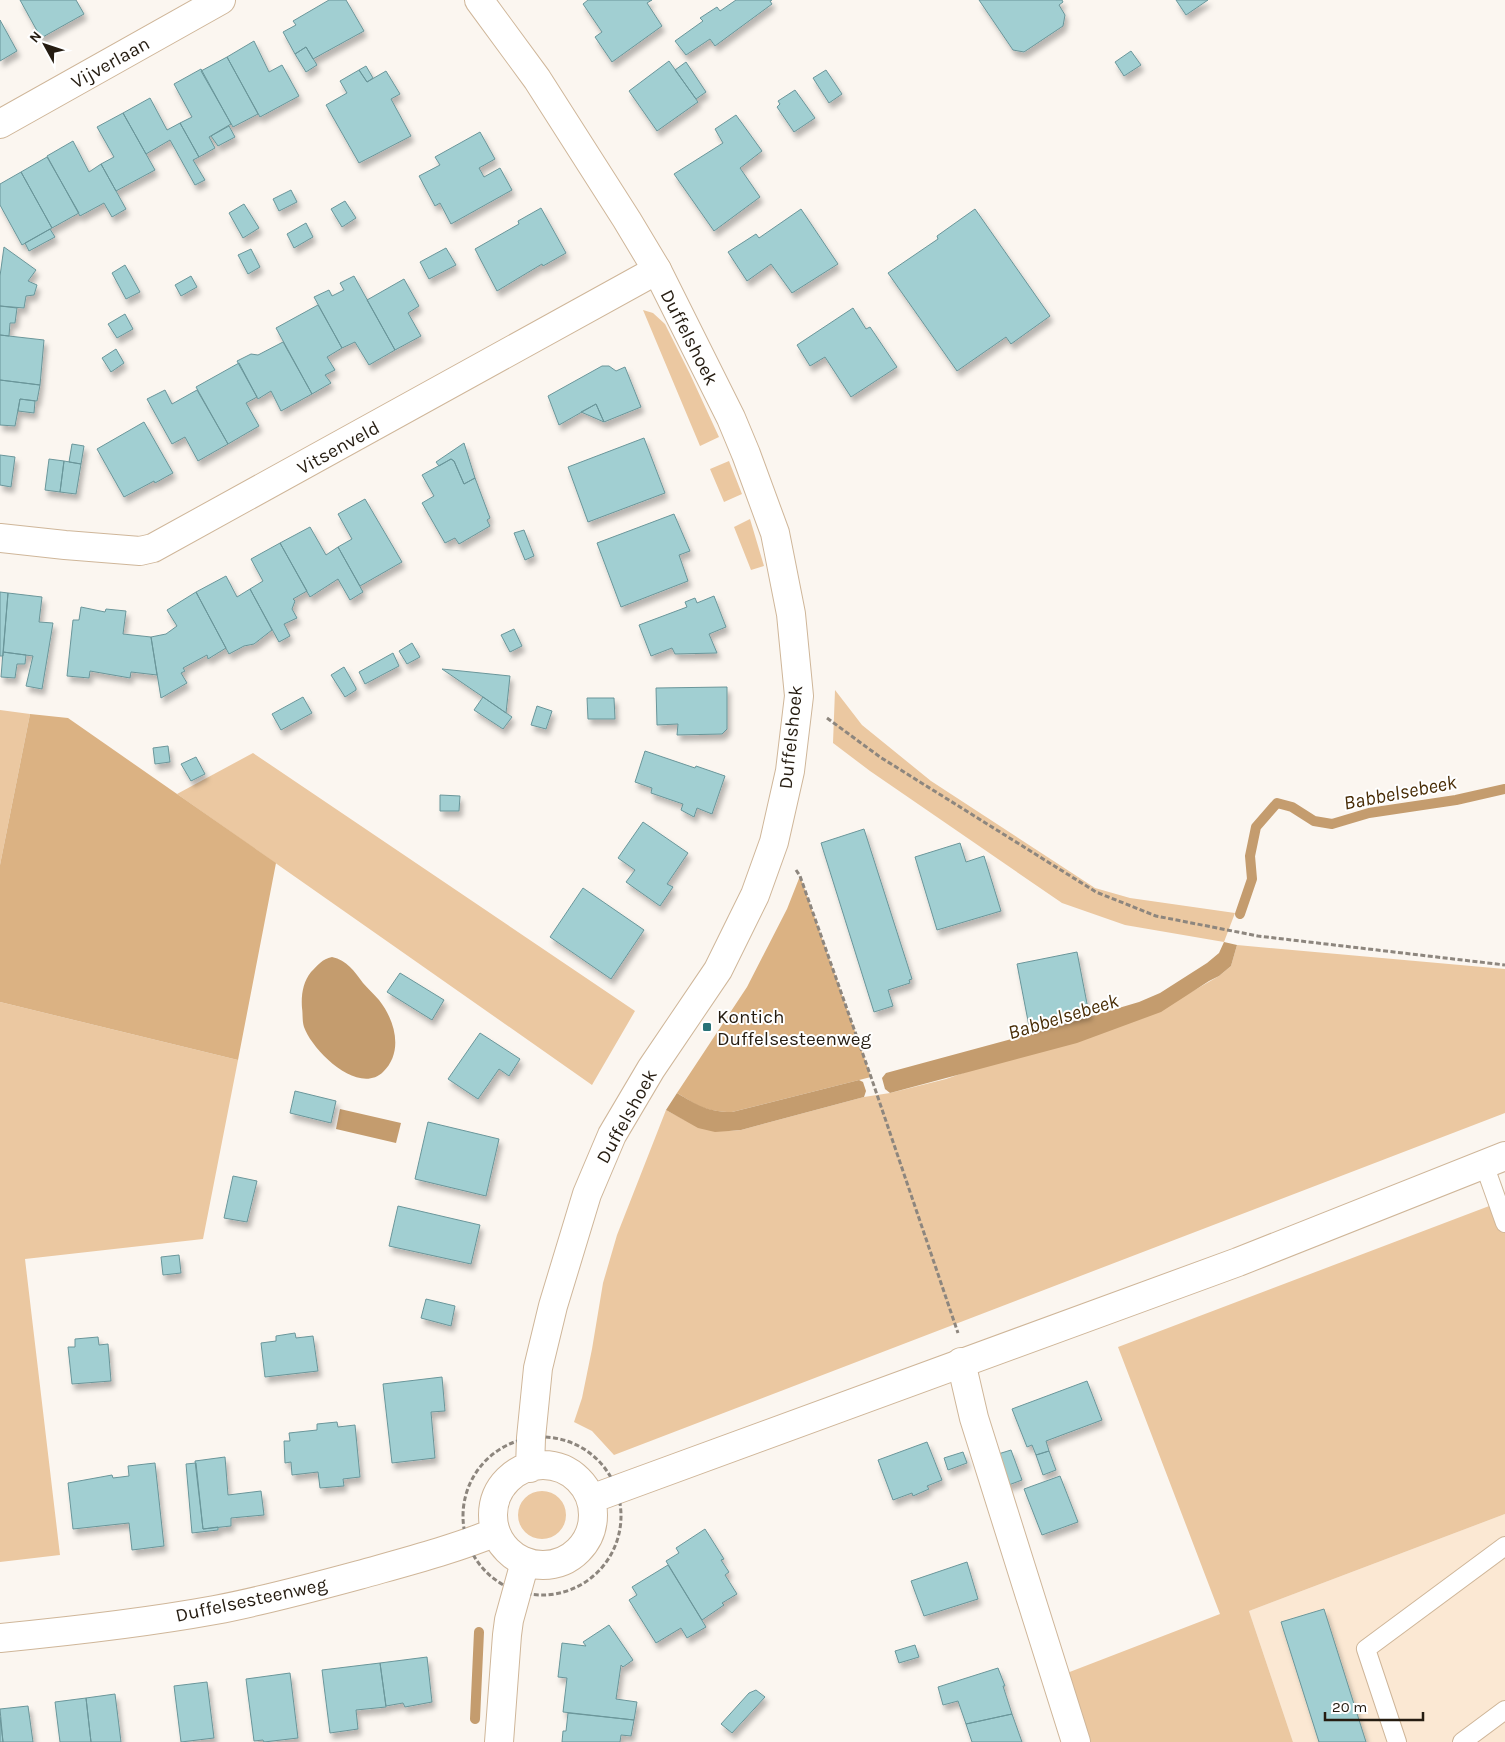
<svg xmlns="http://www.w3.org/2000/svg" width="1505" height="1742" viewBox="0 0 1505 1742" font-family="Karla,sans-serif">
  <defs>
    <filter id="shadow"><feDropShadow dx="3" dy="5.5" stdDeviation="2.5" flood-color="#0004"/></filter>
  </defs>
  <rect width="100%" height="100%" fill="#fbf6f0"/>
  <!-- built -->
  <path fill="#fbe8d3" d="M1505 1514V1742H1293L1249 1611Z"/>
  <!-- green -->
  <path fill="#ebc8a1" d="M643 310 653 313 665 324 690 374 719 437 700 446Z
    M729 461 742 494 724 502 710 469Z
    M750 519 764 566 751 570 734 527Z
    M835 690 862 725 931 781 1095 888 1130 898 1235 913 1224 942 1125 925 1062 903 870 771 833 743Z
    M0 710 30 714 0 865Z
    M253 753 635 1011 592 1085 177 794Z
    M1237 945 1505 969V1113L614 1455 592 1431 574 1422 582 1398 592 1349 603 1283 617 1235 666 1110C696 1126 707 1134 741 1130L864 1097 890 1093 946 1079 1186 995 1219 976 1231 966Z
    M0 1002 238 1060 203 1239 25 1259 60 1555 0 1562Z
    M1505 1200V1514L1249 1611 1293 1742H1090L1067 1673 1220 1614 1118 1347Z
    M518 1515a24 24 0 1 1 48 0a24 24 0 1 1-48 0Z"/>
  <!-- forest -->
  <path fill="#dbb283" d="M30 714 68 718 276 863 238 1060 0 1002V865Z
    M800 876 871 1077 732 1112C707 1112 698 1106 677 1093L747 987 787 909Z"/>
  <!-- water -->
  <path fill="#c49c6e" d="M1224 942 1237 945 1231 966 1219 976 1209 981 1161 1012 1077 1043 890 1093 885 1089 882 1078 886 1073 1048 1029 1139 1002 1160 993 1207 963 1219 953Z
    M332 957C347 960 354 971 363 983 368 989 374 994 379 1000 395 1020 404 1052 383 1072 358 1096 312 1050 304 1027 302 1021 303 1014 302 1008 301 995 303 982 311 972 318 965 322 959 332 957Z
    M859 1080 863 1082 866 1091 864 1097 741 1130 729 1131 715 1132 698 1128 666 1110 677 1093C697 1105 708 1112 732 1112Z
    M340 1109 401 1123 396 1143 336 1129Z"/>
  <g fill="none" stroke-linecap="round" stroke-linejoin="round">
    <!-- stream -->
    <path stroke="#c49c6e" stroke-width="10" d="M1240 914 1252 879 1250 856 1256 827 1277 803 1292 807 1314 821 1332 824 1369 813 1456 800 1505 789
      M475 1719 479 1632"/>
  </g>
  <!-- building -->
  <path fill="#a1cfd2" stroke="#6a969a" filter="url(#shadow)" d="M20 0H76L84 14 41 38Z
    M329 0H346L364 31 313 59 306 47 295 54 283 32 296 25 293 21Z
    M588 0H652L647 3 662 26 612 62 595 37 602 32 583 4Z
    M736 0H772L770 1 772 4 715 46 710 39 686 55 675 41 703 21 700 18 717 7 720 11Z
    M979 0H1062L1063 2 1059 5 1065 15 1063 26 1024 52 1013 50Z
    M1176 0H1208L1186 15Z
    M0 20 17 51 0 61Z
    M254 41 269 72 282 65 299 96 260 117 227 57Z
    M306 47 317 65 306 72 295 54Z
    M1131 51 1141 65 1124 76 1115 62Z
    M227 57 258 114 233 127 201 71Z
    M669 61 698 102 657 131 629 91Z
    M686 62 706 92 696 99 675 70Z
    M366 66 373 78 367 82 359 70Z
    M201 69 231 124 209 137 215 148 199 157 180 123 192 117 174 84Z
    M359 70 367 82 386 71 400 94 391 99 411 136 359 163 326 105 347 93 340 81Z
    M826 70 842 94 829 103 813 78Z
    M795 90 815 118 794 132 777 107 780 104 778 101Z
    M150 98 167 130 180 123 199 157 193 160 205 180 195 185 170 140 146 154 123 113Z
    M123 113 155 170 116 191 101 164 114 157 97 127Z
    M736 115 762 151 740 168 760 197 714 231 674 174 723 143 715 129Z
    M229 126 235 137 218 146 211 136Z
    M480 132 495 159 479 168 484 177 500 168 512 190 451 224 440 203 435 206 419 176 440 165 435 157Z
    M73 141 89 172 101 164 126 209 112 217 104 203 80 216 47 156Z
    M47 157 79 213 52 228 21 172Z
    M21 172 52 228 22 245 0 205V184Z
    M291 190 297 202 279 211 273 199Z
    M345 201 356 218 342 227 331 209Z
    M244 204 259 228 243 238 229 213Z
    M541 208 566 253 543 266 542 264 497 291 475 249 519 224 518 221Z
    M801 209 838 264 792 293 771 264 747 281 728 252 756 234 759 238Z
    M975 209 1050 316 1011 344 1006 337 957 371 888 273 938 239 937 236Z
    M306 223 313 237 294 248 287 234Z
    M50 229 55 237 29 251 25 243Z
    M4 247 36 270 28 281 37 285 34 295 26 296 24 308 0 306V276Z
    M446 248 456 265 429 279 420 262Z
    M251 249 260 267 248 274 238 255Z
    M125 265 140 292 126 299 112 273Z
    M191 276 197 287 181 296 175 285Z
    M354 276 395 350 369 365 355 342 342 348 314 297 329 290 332 296 344 290 340 283Z
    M404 279 419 306 408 313 421 336 395 350 367 300Z
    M318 305 342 348 327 357 335 370 325 375 331 383 312 394 276 328Z
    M0 306 17 308 15 323H10L9 336 0 335Z
    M853 308 866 329 870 327 897 367 851 397 825 357 810 366 797 345Z
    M125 314 133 329 117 338 108 324Z
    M0 335 44 340 40 385 0 380Z
    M283 342 312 394 281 411 271 391 258 399 237 361 251 354 258 355Z
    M116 349 124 363 111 372 102 358Z
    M239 363 257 397 246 403 259 426 228 444 196 387Z
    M602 366H609L616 371 625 367 641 407 604 422 596 404 559 425 548 396Z
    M0 380 40 385 37 401 20 399 15 426 0 425Z
    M165 390 172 404 197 390 228 444 198 461 185 437 172 444 147 399Z
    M20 399 35 401 34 413 18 411Z
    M596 404 604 422 581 412Z
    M144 422 173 473 155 483 154 481 124 497 97 449Z
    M644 438 665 493 588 522 568 467Z
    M464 443 475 478 464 484 454 461 451 459 439 466 436 462Z
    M72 444 84 446 81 464 69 462Z
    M0 455 15 457 11 487 0 485Z
    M49 459 64 461 60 492 45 490Z
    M451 459 454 461 464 484 475 478 490 518 487 520 490 526 459 544 455 538 445 543 422 503 434 496 422 475Z
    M64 461 81 464 76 494 60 492Z
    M365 499 402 562 360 586 338 547 352 539 338 514Z
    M674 514 690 551 679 555 688 581 621 607 597 543Z
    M310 527 326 555 338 547 363 592 350 600 338 579 310 597 280 543Z
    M524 530 534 556 525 560 514 533Z
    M280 543 307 591 293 599 295 601 292 609 297 618 284 624 290 636 279 642 250 589 263 581 251 559Z
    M226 576 237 597 250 589 272 630 254 644 244 646 229 654 196 592Z
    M0 592 8 593 3 656H0Z
    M196 592 226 648 208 659 207 655 183 668 185 671 181 673 187 683 161 698 151 637 166 634 177 626 167 610Z
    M8 593 42 597 39 622 53 623 42 689 26 686 33 656 3 652Z
    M714 596 726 627 709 634 717 653 675 654 672 648 651 656 639 625 687 607 685 602 695 598 697 603Z
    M81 607 105 612 106 609 126 611 123 634 151 637 157 675 131 672 130 678 90 671 89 678 67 676 73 620H79Z
    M514 629 522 646 510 652 501 635Z
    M412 643 420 657 407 664 399 651Z
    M3 652 26 655 25 664H17L15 678 1 677Z
    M393 653 399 666 365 684 359 672Z
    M344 667 356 688V690L345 697 331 675Z
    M442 669 510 676 506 713 483 697Z
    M727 687V729L722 734 677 735 678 724 657 725 656 688Z
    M303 697 312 713 281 730 272 714Z
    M483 697 512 717 503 729 474 710Z
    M587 698H614L615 719H588Z
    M537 706 552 711 546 729 531 725Z
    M168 746 170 762 155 764 153 748Z
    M645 751 695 768 696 766 725 776 712 814 697 808 694 817 681 810 683 804 651 793 652 788 635 782Z
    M196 757 205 774 191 781 181 764Z
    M440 795 460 796 459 811H440Z
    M643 822 688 853 667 884 673 887 660 906 626 882 635 870 618 858Z
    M864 829 912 979 909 980 910 983 888 990 893 1006 874 1012 821 843Z
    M960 843 966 862 984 856 1001 911 937 930 915 857Z
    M583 888 644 930 611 979 550 937Z
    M1077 952 1089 1014 1029 1026 1017 964Z
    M400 973 444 1000 432 1020 387 992Z
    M480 1033 520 1059 509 1076 499 1069 478 1099 448 1079Z
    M295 1091 336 1101 331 1123 290 1113Z
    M428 1122 499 1139 486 1196 415 1179Z
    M233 1176 257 1181 247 1222 224 1218Z
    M398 1206 480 1225 471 1264 389 1246Z
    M179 1255 181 1273 163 1275 161 1257Z
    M426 1299 455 1306 451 1326 421 1318Z
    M295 1333 296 1338 313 1336 318 1371 265 1377 261 1343 276 1341V1336Z
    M98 1337 99 1345 108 1344 111 1381 72 1384 68 1347H75V1339Z
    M442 1377 445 1411 431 1412 435 1458 392 1463 383 1384Z
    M1087 1381 1102 1420 1046 1441 1049 1451 1036 1455 1032 1445 1027 1447 1012 1409Z
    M337 1422 338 1427 355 1425 360 1477 343 1479 344 1486 320 1488 318 1472 292 1475 291 1462 285 1463 284 1441H290L289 1433 317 1430V1424Z
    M927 1442 942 1480 927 1486 929 1489 913 1496 912 1493 893 1500 878 1460Z
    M1011 1450 1022 1480 1006 1486 995 1455Z
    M1049 1451 1056 1470 1043 1475 1036 1455Z
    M963 1452 967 1463 948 1470 944 1458Z
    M225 1457 228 1495 261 1491 264 1515 231 1518V1526L203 1529 195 1461Z
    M155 1463 164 1546 132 1550 129 1523 73 1529 68 1483 112 1475 113 1478 129 1476 128 1466Z
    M196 1463 203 1529 218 1527V1530L192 1533 186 1464Z
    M1060 1476 1078 1522 1042 1535 1024 1489Z
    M705 1529 724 1559 721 1560 729 1572 725 1575 737 1594 722 1603 724 1605 702 1620 666 1561 679 1553 676 1548Z
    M967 1562 978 1599 924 1616 911 1581Z
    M668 1565 706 1627 687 1638 681 1628 656 1643 629 1600 637 1595 632 1587Z
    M1324 1609 1366 1742H1319L1281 1622Z
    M609 1625 633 1660 623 1667 621 1665 616 1699 637 1702 634 1720 563 1712 567 1678 558 1677 562 1643 586 1646 583 1642Z
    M915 1645 919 1657 899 1663 895 1651Z
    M427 1657 432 1702 405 1707 403 1703 386 1706 380 1663Z
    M380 1663 386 1707 356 1710 358 1729 330 1733 322 1670Z
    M998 1668 1005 1686H1003L1012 1714 966 1724 958 1701 943 1705 938 1687Z
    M290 1673 298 1738 264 1742 263 1740 254 1741 246 1679Z
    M207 1682 214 1738 181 1742 174 1686Z
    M756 1690 765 1697 732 1733 721 1724 749 1693Z
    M115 1694 121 1742H91L86 1698Z
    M86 1698 91 1742H60L55 1702Z
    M28 1706 33 1742H3L0 1709Z
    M568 1713 634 1720 631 1736 621 1735 620 1742H562L563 1731H566Z
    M1012 1714 1022 1742H972L966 1724Z
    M0 1717 3 1742H0Z"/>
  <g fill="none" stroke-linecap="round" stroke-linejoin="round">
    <!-- service casing -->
    <g stroke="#cfb699" stroke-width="20">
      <path id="service" d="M1484 1164 1505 1223
        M1397 1742 1366 1649 1505 1546
        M1462 1742 1505 1710"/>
    </g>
    <!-- minor casing -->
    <g stroke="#cfb699" stroke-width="30">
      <path id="minor" d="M0 124 221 0
        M0 538 65 545 140 551 153 548 657 270
        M961 1362 974 1418 1076 1742
        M499 1742 507 1635 509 1620 525 1562"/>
    </g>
    <!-- tertiary casing -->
    <g stroke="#cfb699" stroke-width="30">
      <path id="tertiary" d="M479 0 537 79 627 220 657 270 731 418 746 454 775 533 791 614 799 696 790 771 774 842 755 895 718 970 651 1069 612 1135 587 1194 553 1306 538 1368 531 1438 530 1468
        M493 1515a50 50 0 1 1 100 0a50 50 0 1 1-100 0Z
        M591 1499 1238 1262 1505 1156
        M0 1638C72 1631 144 1623 215 1610 263 1601 311 1588 359 1575 405 1562 452 1550 496 1532"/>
    </g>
    <!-- path -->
    <path stroke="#8d867e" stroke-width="3" stroke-dasharray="5 2.5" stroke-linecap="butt" d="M827 718 880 757 1096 892 1156 916 1258 936 1505 965
      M796 870 800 876 871 1077 958 1333
      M463 1516a79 79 0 1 1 158 0a79 79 0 1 1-158 0Z"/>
    <!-- service -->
    <use href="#service" stroke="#fff" stroke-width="18"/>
    <!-- minor -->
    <use href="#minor" stroke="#fff" stroke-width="28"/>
    <!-- tertiary -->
    <use href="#tertiary" stroke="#fff" stroke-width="28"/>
  </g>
  <!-- markers -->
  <rect fill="#297378" stroke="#fff" stroke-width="2" x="702" y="1022" width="10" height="10" rx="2.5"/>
  <g text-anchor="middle" stroke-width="4" stroke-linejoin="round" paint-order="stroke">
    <!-- street labels -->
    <g font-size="19" fill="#251c11" stroke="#fff">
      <text transform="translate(110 62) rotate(-29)" y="7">Vijverlaan</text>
      <text transform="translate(690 337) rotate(63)" y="7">Duffelshoek</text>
      <text transform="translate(338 447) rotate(-29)" y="7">Vitsenveld</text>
      <text transform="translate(790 737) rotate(-84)" y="7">Duffelshoek</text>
      <text transform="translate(626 1116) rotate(-61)" y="7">Duffelshoek</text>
      <text transform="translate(251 1599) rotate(-12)" y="7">Duffelsesteenweg</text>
    </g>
    <!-- poi labels -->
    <g font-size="19" fill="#251c11" stroke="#fff" text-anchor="start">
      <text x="717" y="1023">Kontich<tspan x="717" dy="22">Duffelsesteenweg</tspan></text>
    </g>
    <!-- water labels -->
    <g font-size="20" font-style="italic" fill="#482c05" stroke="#fff">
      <text transform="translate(1400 792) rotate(-11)" y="7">Babbelsebeek</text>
      <text transform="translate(1063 1016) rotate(-17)" y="7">Babbelsebeek</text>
    </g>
  </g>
  <!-- north arrow -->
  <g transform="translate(45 45) rotate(310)" stroke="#ffffff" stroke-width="4" paint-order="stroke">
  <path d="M0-4L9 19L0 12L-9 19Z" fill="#251c11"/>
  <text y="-8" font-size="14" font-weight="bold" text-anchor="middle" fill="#251c11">N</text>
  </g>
  <!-- scale -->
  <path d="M1325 1712v8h98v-8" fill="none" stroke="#251c11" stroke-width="2.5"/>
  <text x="1332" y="1712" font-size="15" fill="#251c11" stroke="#ffffff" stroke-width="4" paint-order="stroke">20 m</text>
</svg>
